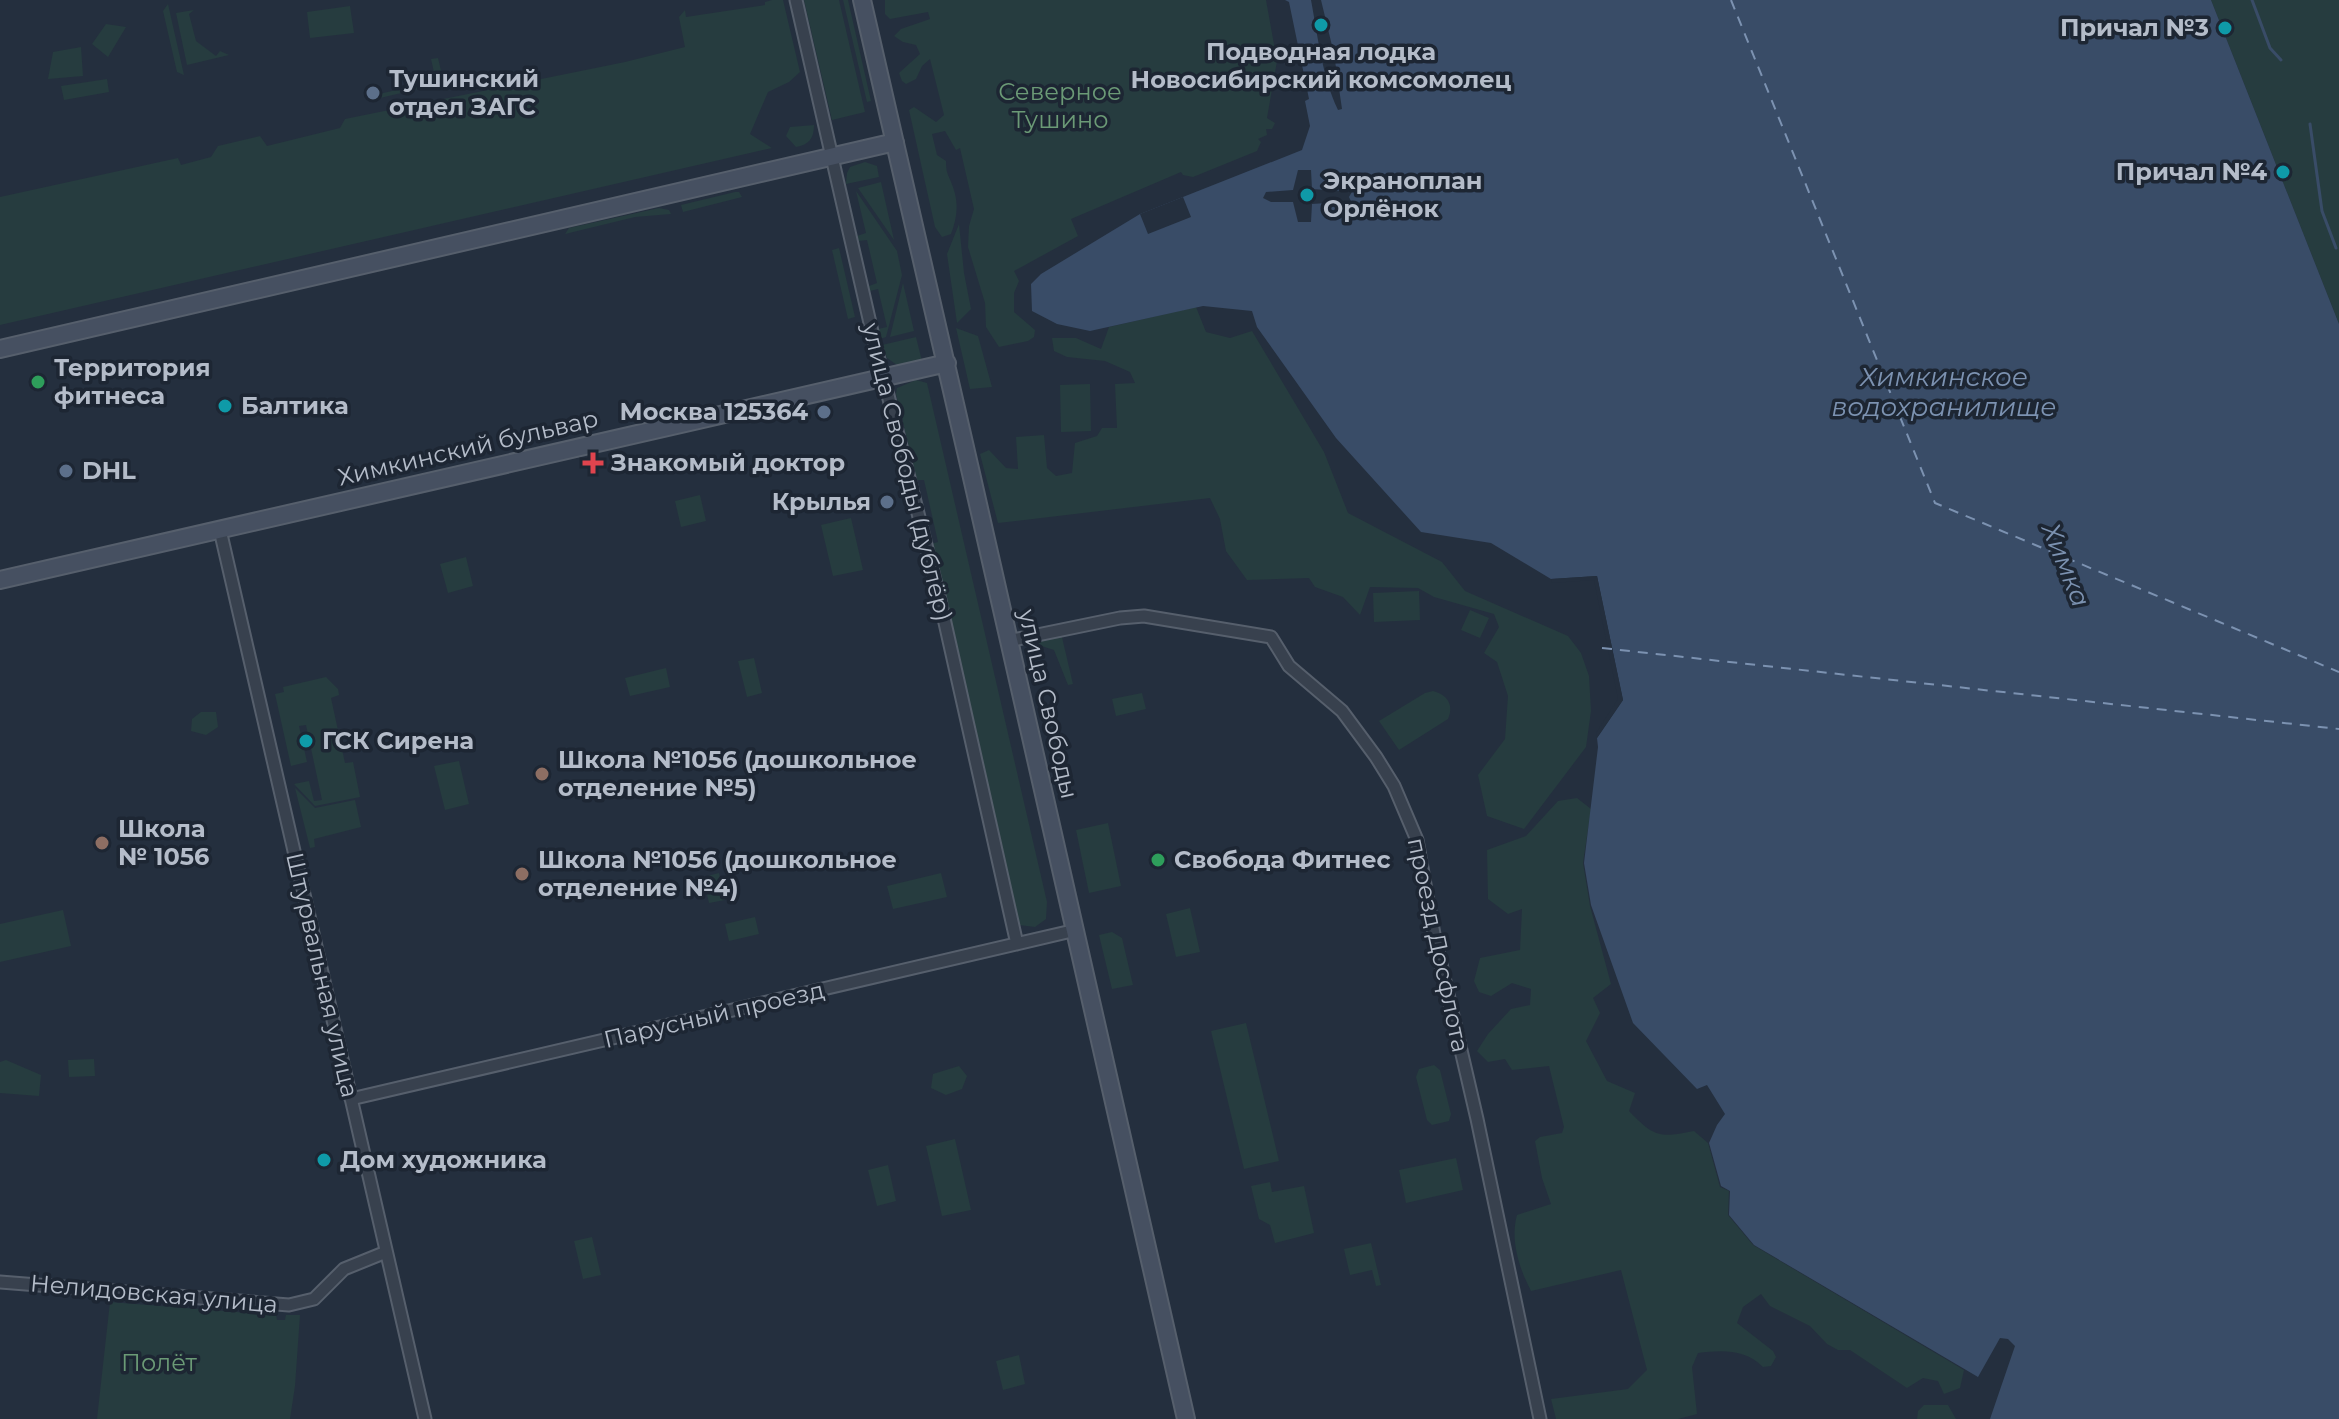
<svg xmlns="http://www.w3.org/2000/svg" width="2339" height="1419" viewBox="0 0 2339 1419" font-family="Montserrat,sans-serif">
  <rect width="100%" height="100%" fill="#242f3e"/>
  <!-- green -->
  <path fill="#263c3f" d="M772 0H783L800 72 789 82 768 92 750 134 772 148 0 325V197L178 158 181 165 211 157 218 146 260 136 267 146 340 128 345 119 625 62 685 47 679 17 685 10 686 17 765 5V2Z
    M804 0H839L865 112 832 120Z
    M843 0H848L871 101 867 102Z
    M885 0H1266L1277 61 1267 118 1275 123 1272 129H1266L1267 135 1258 139 1261 142 1257 151 1193 177 1183 175 1181 172 1071 219 1078 236 1014 271 1019 281 1014 293V312L1035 330 1034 337 1028 341 999 347 986 327 985 303 968 247 969 226 974 209 960 148 956 150 945 131 932 134 937 155 946 161C946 175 949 175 953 187 959 204 957 218 951 234L942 237 935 227 909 110 914 107 936 122 944 115 930 59 922 66 916 79 906 84 902 81 899 73 920 54 916 45 903 42 894 36 901 29 930 19 928 12 890 19 885 14Z
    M2211 0H2339V324Z
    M168 4 184 75 177 72 163 11Z
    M350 6 354 33 310 38 307 12Z
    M194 10 189 14 196 41 216 56 220 51 229 55 187 65 176 13Z
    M106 24 126 27 108 57 92 44Z
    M81 47 83 76 48 79 53 52Z
    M438 58 444 83 380 98 379 94 436 81 431 59Z
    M107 79 109 92 64 100 61 86Z
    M814 125C814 138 809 145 796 147L786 136 790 127Z
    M865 162 877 166 879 177 846 184 847 173 850 167Z
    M881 182 894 240 858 188Z
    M856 191 897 251 902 275 886 337 880 339 878 329 887 327 878 289 870 291 869 286 877 283 867 240 859 241 857 236 866 233Z
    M735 192H739L742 197 683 212 681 205Z
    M659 208 669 210 671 214 635 217 565 234 569 228Z
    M959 224 964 273 971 309 957 323 947 254Z
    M839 248 855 317 848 319 832 250Z
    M903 283 914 331 890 337Z
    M1196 307 1206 332 1230 338 1252 331 1324 452 1348 513 1442 562 1465 591 1568 636 1581 653 1589 676 1591 711 1586 747 1524 829 1487 816 1478 775 1505 739 1508 696 1497 662 1484 653 1499 627 1494 614 1434 597 1418 588 1370 587 1360 615 1343 597 1315 587 1309 578 1247 580 1226 551 1220 519 1210 498 998 523 980 454 989 450 1006 468 1018 469 1016 437 1044 435 1047 468 1056 476 1072 473 1075 443 1097 436 1102 428H1117L1115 384 1135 383 1130 372 1105 361 1067 357 1054 351 1052 338H1076L1101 349 1109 327Z
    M956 328 978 336 992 387 970 389Z
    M916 337 922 361 897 365 887 358 882 345Z
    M916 380 927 383 1047 902 1046 919 1035 927 1019 925 1018 922 931 544 938 542 924 480H917L896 394 897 388Z
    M1090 384 1091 431 1061 432 1060 385Z
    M700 495 706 521 681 527 675 501Z
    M851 518 863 570 833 576 821 525Z
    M466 557 473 586 448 593 440 564Z
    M1419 591 1420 620 1374 622 1373 593Z
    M1470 610 1489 618 1480 638 1461 630Z
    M1061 633 1073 684 1068 685 1054 650 1032 643 1031 641Z
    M754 658 762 693 747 697 738 661Z
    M666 668 670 687 630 696 625 678Z
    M326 677 338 689 339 695 331 698 345 763 353 762 360 797 315 806 294 784 309 781 314 801 322 800 306 725 299 726 307 762 291 766 275 694 284 692 283 687Z
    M1433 691C1448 695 1454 705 1448 719L1399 750 1379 721 1425 693Z
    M1142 693 1146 709 1116 716 1112 699Z
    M201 712H216L218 727 206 735 191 731 192 719Z
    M459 761 469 804 445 810 434 766Z
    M295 788 315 808 355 800 361 827 314 839 315 847 310 848Z
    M1577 798 1591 809 1583 863 1590 906 1611 984 1593 998 1600 1013 1586 1041 1607 1081 1635 1093 1629 1111C1654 1137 1659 1138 1694 1131L1708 1143 1720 1187 1729 1191 1728 1215 1753 1245 1964 1370 1960 1388 1944 1394 1938 1381 1923 1378 1907 1388 1850 1350H1838L1827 1344 1810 1326 1770 1306 1761 1294 1743 1307 1737 1323 1773 1351 1776 1357 1771 1366 1763 1367C1745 1349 1722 1350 1698 1353L1692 1367 1697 1414 1678 1419H1556L1551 1399 1628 1389 1647 1370 1621 1270 1531 1291C1519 1268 1510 1240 1517 1215L1551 1204 1542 1178 1535 1141 1540 1137 1562 1133 1564 1127 1549 1066 1512 1070 1505 1059 1488 1062 1477 1051 1488 1034 1511 1009 1530 1005 1531 989 1512 983 1491 996 1479 992 1474 981 1480 958 1520 950 1522 909 1508 914 1488 899 1487 850 1526 836 1558 801Z
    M1108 823 1121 886 1089 893 1076 830Z
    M719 873 725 900 709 903 703 877Z
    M941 873 947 897 893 909 887 886Z
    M1190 908 1200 952 1176 957 1166 914Z
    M63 910 71 946 0 962V924Z
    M755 917 759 934 729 941 725 924Z
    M1112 932 1122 938 1133 985 1112 989 1099 935Z
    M1246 1023 1279 1161 1244 1169 1211 1031Z
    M94 1059 95 1076 69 1077 68 1060Z
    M6 1060 41 1075 39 1096 0 1093V1062Z
    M1434 1065 1440 1070 1451 1114 1449 1121 1432 1125 1427 1120 1416 1077 1419 1069Z
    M959 1066 967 1076 962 1089 946 1095 931 1088 933 1074Z
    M955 1139 971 1210 942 1216 926 1146Z
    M1456 1158 1463 1190 1406 1203 1399 1170Z
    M888 1165 896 1201 877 1206 868 1170Z
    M1270 1182 1272 1192 1304 1186 1314 1233 1275 1243 1270 1225 1259 1219 1251 1186Z
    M592 1237 601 1275 583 1279 574 1241Z
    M1371 1243 1381 1285 1376 1286 1372 1270 1350 1275 1344 1249Z
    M110 1302 276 1315 277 1320H285L286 1315H300L295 1386 290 1419H97Z
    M1019 1355 1025 1384 1003 1390 996 1361Z
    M1924 1405H1948L1956 1419H1917L1918 1411Z"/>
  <!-- water -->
  <path fill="#394c67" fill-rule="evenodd" d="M1285 0H1311C1318 37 1322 76 1338 110L1342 109 1334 54 1321 0H2211L2339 324V1419H1990L2015 1346 2008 1339 2000 1338 1978 1377 1754 1245 1729 1215 1730 1191 1721 1186 1709 1143 1717 1125 1725 1114 1707 1085 1697 1089 1633 1023 1591 905 1584 863 1598 747 1597 738 1623 700 1597 576 1551 579 1491 543 1421 532 1336 438 1257 327 1252 311 1203 306 1090 331 1057 324 1032 311 1031 284 1041 274 1140 214 1302 150 1310 126 1305 101 1309 99 1289 2ZM1298 170H1311L1312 189 1340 191 1352 181H1358L1349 197 1357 214H1350L1340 202 1312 204 1311 222H1298L1293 202H1271L1263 198 1266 192 1293 190Z"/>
  <!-- pier -->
  <path fill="#242f3e" d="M1183 197 1191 217 1148 234 1140 214Z
    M1597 576 1623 700 1597 738 1596 733 1618 699 1594 580 1552 583 1551 579Z"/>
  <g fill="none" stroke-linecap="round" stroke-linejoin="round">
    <!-- stream -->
    <path stroke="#394c67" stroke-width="3" d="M2252 0 2270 48 2281 60
      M2310 124 2322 211 2336 248"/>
    <!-- ferry -->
    <path stroke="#7c92b1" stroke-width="2" stroke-dasharray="10 8" stroke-linecap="butt" d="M1731 0 1935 503 2339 672
      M1602 648 2339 729"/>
    <!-- minor casing -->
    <g stroke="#565f6c" stroke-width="15">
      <path id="minor" d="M796 0 873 336 939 596 1017 944
        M220 530 425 1419
        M1008 641 1120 618 1144 616 1271 637 1289 666 1342 711 1376 757 1394 786 1417 840 1434 934 1477 1119 1540 1419
        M351 1099 1076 930
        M0 1282 289 1305 314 1299 344 1269 386 1252"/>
    </g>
    <!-- secondary casing -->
    <g stroke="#565f6c" stroke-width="20">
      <path id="secondary" d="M862 0C970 473 1082 945 1186 1419
        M0 349 895 142
        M0 580 947 363"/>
    </g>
    <!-- minor -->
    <use href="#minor" stroke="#38414e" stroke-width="11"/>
    <!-- secondary -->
    <use href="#secondary" stroke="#465061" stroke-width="16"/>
  </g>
  <!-- markers -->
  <g fill="#0f9aa8" stroke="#1d2633" stroke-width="3">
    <circle cx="1321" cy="25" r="8"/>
    <circle cx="2225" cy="28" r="8"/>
    <circle cx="2283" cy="172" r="8"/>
    <circle cx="1307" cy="195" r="8"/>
    <circle cx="225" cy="406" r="8"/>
    <circle cx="306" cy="741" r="8"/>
    <circle cx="324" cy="1160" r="8"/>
  </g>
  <g fill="#5c6f8a" stroke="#1d2633" stroke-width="3">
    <circle cx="373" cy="93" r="8"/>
    <circle cx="824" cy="412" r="8"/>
    <circle cx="66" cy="471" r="8"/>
    <circle cx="887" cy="502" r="8"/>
  </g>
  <g fill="#2e9e5b" stroke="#1d2633" stroke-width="3">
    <circle cx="38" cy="382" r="8"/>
    <circle cx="1158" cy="860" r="8"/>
  </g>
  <path fill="#e0444e" stroke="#1d2633" stroke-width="3" d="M589 451h8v8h8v8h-8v8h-8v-8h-8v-8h8z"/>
  <g fill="#8d6e63" stroke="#1d2633" stroke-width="3">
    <circle cx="542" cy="774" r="8"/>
    <circle cx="102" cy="843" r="8"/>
    <circle cx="522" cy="874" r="8"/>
  </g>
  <g text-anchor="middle" stroke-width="7" stroke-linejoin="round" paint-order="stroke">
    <!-- poi labels -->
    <g font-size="24" font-weight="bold" fill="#b4bcc9" stroke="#1d2633" text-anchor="start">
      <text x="2209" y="36" text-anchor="end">Причал №3</text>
      <text x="1321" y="60" text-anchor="middle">Подводная лодка<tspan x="1321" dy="28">Новосибирский комсомолец</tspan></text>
      <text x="389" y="87">Тушинский<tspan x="389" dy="28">отдел ЗАГС</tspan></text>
      <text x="2267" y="180" text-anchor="end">Причал №4</text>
      <text x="1323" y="189">Экраноплан<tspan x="1323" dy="28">Орлёнок</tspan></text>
      <text x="54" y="376">Территория<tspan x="54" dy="28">фитнеса</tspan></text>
      <text x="241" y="414">Балтика</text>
      <text x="808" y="420" text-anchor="end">Москва 125364</text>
      <text x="611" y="471">Знакомый доктор</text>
      <text x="82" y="479">DHL</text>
      <text x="871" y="510" text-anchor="end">Крылья</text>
      <text x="322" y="749">ГСК Сирена</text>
      <text x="558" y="768">Школа №1056 (дошкольное<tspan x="558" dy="28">отделение №5)</tspan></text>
      <text x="118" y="837">Школа<tspan x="118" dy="28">№ 1056</tspan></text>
      <text x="538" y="868">Школа №1056 (дошкольное<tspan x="538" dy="28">отделение №4)</tspan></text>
      <text x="1174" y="868">Свобода Фитнес</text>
      <text x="340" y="1168">Дом художника</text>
    </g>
    <!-- park labels -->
    <g font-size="24" fill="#6b9a76" stroke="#1d2633">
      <text x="1060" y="100">Северное<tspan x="1060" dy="28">Тушино</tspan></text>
      <text x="159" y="1371">Полёт</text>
    </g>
    <!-- street labels -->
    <g font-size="24" fill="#b4bcc9" stroke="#1d2633">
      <text transform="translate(468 448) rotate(-13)" y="8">Химкинский бульвар</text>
      <text transform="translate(907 472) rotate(76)" y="8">улица Свободы (дублёр)</text>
      <text transform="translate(1048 704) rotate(77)" y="8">улица Свободы</text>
      <text transform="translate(1438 945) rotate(78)" y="8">проезд Досфлота</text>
      <text transform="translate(322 975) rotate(77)" y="8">Штурвальная улица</text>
      <text transform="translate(714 1015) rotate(-13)" y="8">Парусный проезд</text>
      <text transform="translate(154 1294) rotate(5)" y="8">Нелидовская улица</text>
    </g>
    <!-- water labels -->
    <g font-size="26" font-style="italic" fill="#7c92b1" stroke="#1d2633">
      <text x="1944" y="386">Химкинское<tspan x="1944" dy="30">водохранилище</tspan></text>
      <text transform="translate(2066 565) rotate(68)" y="9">Химка</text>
    </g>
  </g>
</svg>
